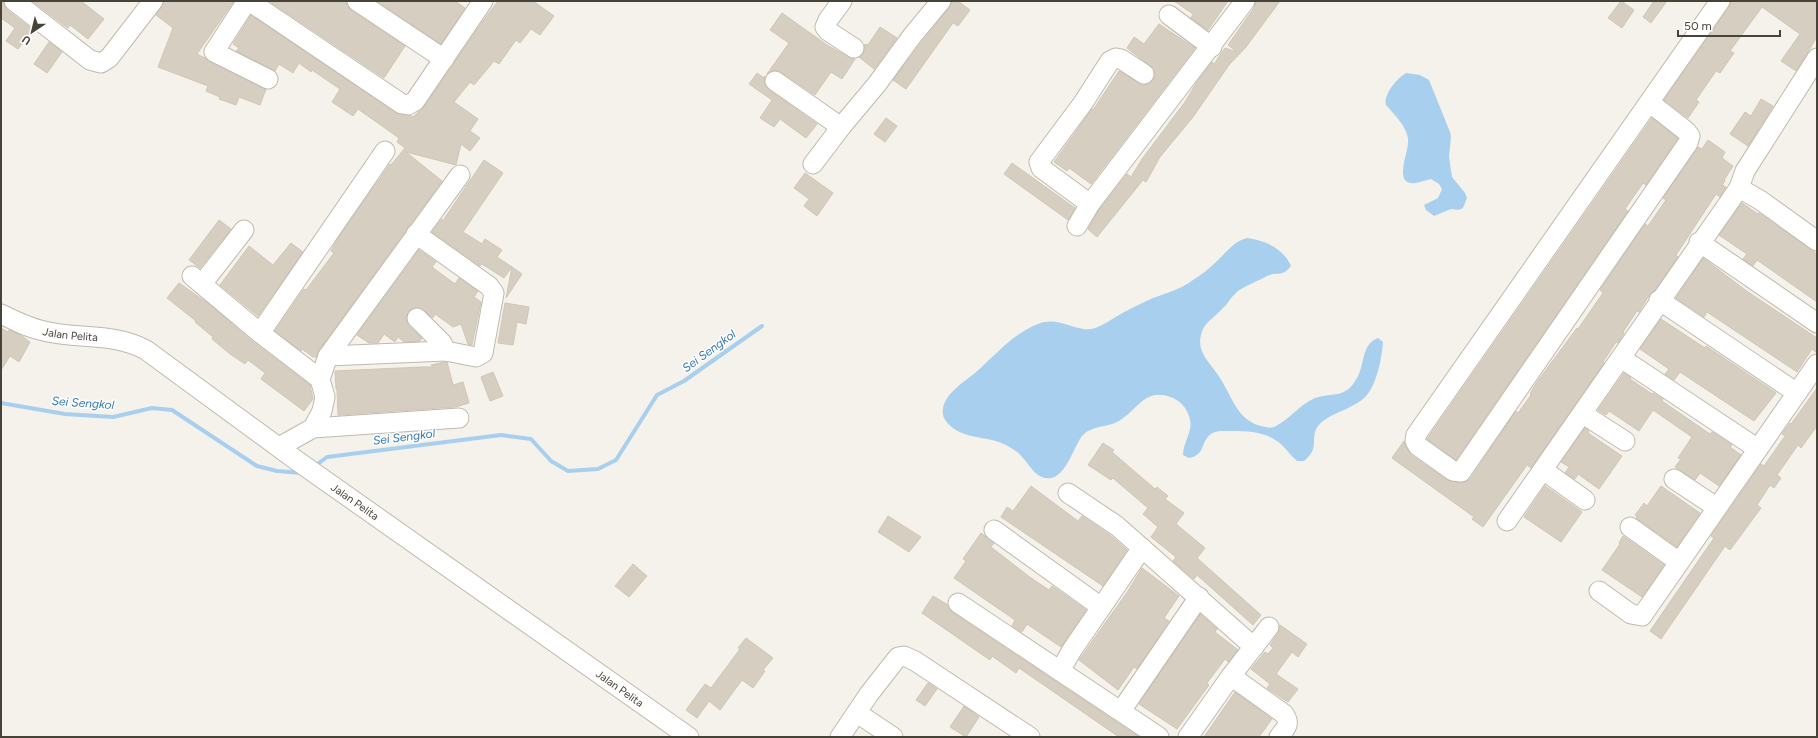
<svg xmlns="http://www.w3.org/2000/svg" width="1818" height="738" viewBox="0 0 1818 738" font-family="Figtree,sans-serif">
  <rect width="100%" height="100%" fill="#f4f2ea"/>
  <!-- water -->
  <path fill="#a9cfee" d="M1406 73 1420 75 1429 80 1450 132 1451 137 1449 157 1452 177 1465 193 1467 198 1463 208 1459 210 1451 209 1434 216 1426 210 1424 205 1438 198 1442 189 1439 184 1431 179C1426 180 1421 182 1416 183 1391 186 1410 151 1408 139 1407 127 1394 114 1386 105 1383 95 1397 78 1406 73Z
    M1247 238C1265 240 1284 249 1291 266 1282 278 1277 271 1267 276 1260 280 1240 288 1236 293 1230 298 1227 305 1222 309 1216 316 1207 321 1203 329 1194 350 1208 360 1218 375 1231 393 1236 420 1261 426 1266 427 1271 429 1276 426 1290 419 1300 404 1315 398 1334 392 1345 399 1357 378 1365 365 1361 344 1378 338L1383 342C1382 357 1377 383 1367 395 1363 400 1356 404 1350 407 1339 413 1326 416 1318 426 1309 439 1321 447 1304 461H1297C1291 456 1287 450 1282 445 1268 432 1250 431 1232 431 1225 431 1216 430 1211 434 1200 442 1206 455 1189 458L1183 455C1183 443 1193 431 1190 420 1188 410 1182 402 1173 398 1144 386 1138 411 1117 422 1107 427 1091 426 1083 435 1074 445 1067 475 1051 478 1037 480 1031 467 1023 458 1018 451 1007 445 999 442 981 436 958 438 946 421 942 416 942 410 944 404 950 390 964 382 975 373 995 356 1012 334 1038 324 1055 317 1069 327 1084 329 1094 331 1106 323 1114 318 1127 310 1140 304 1153 298 1167 293 1181 289 1193 280 1201 275 1209 269 1216 262 1226 253 1234 241 1247 238Z"/>
  <g fill="none" stroke-linecap="round" stroke-linejoin="round">
    <!-- stream -->
    <path stroke="#a9cfee" stroke-width="4" d="M1 403 65 414 113 417 152 408 172 410 257 466 277 471 303 473
      M315 466 327 457 501 435 531 439 551 461 568 471 598 469 616 460 657 395 684 381 762 326"/>
  </g>
  <!-- building -->
  <path fill="#d6cec0" stroke="#d0c6b3" d="M32 1H81L104 19 88 39 70 25 68 28Z
    M164 1H234L197 54 266 89 260 105 239 97 236 105 219 99 220 97 206 91 208 86 158 67 173 28 156 15Z
    M269 1H346L347 6 351 10 405 46 384 78Z
    M377 1H455L465 8 441 44Z
    M498 1H533L554 16 540 35 531 29 520 43 516 40 499 64 494 61 474 85 470 82 454 102 478 119 470 131 480 138 470 151 461 144 456 165 406 152 442 181 319 350 316 357H313L302 349 301 351 275 331 304 289 306 290 334 253 331 251 338 238 390 164 391 165 405 148 397 142 399 138 358 109 353 116 332 102 340 89 312 70 311 72 299 63 293 73 279 64 275 71 236 51 239 48 233 44 251 15 396 113 410 115 413 117 424 107 483 21Z
    M952 1H958L970 10 958 26 953 23 906 89 893 80 921 43 949 8Z
    M1174 1H1228L1208 30 1191 18 1193 14Z
    M1256 1H1280L1246 47 1229 65 1193 117 1160 157 1146 182 1143 180 1097 237 1088 229 1099 210 1127 174 1131 177 1142 159 1185 102 1197 82 1212 62 1214 64 1225 48 1237 52 1228 45 1254 8Z
    M1621 1 1634 10 1622 28 1608 18Z
    M1654 1H1667L1651 23 1643 17Z
    M1731 1H1817V37L1796 71 1781 61 1800 34 1762 7 1730 51 1734 53 1720 73 1716 71 1696 100 1699 102 1688 118 1664 100 1729 7Z
    M3 2 7 10 33 30 18 49 6 41 15 28 1 18V5Z
    M782 13 827 45 848 57 855 59 842 79 831 72 815 95 781 72 776 70 767 74 789 43 770 30Z
    M1159 24 1195 48 1091 184 1069 168 1067 171 1054 162 1092 109 1093 110 1119 71 1143 85 1149 84 1153 80 1155 75 1154 69 1127 48 1134 37 1144 44Z
    M880 27 897 38 874 69 859 57 863 54 864 45 866 44 868 45Z
    M49 42 62 52 47 73 34 64Z
    M757 73 764 78 765 76V85L769 90 817 124 806 138 780 119 774 127 760 118 772 100 749 84Z
    M1761 99 1773 106 1748 146 1730 134 1745 112 1751 116Z
    M886 118 897 126 885 142 874 134Z
    M1652 118 1678 138 1646 185 1643 183 1625 209 1628 211 1456 460 1427 439Z
    M1708 140 1725 152 1722 158 1733 166 1724 180 1725 181 1722 185 1726 187 1720 197 1716 194 1676 255 1678 257 1655 290 1650 294 1639 312 1637 311 1623 332 1624 333 1618 343 1616 342 1603 362 1604 363 1531 468 1527 465 1483 527 1472 519 1474 517 1392 458 1404 441 1406 447 1411 455 1447 480 1460 483 1465 482 1470 479 1516 411 1518 413 1531 395 1530 394 1537 382 1577 328 1578 329 1603 293 1600 290 1645 224 1648 226 1666 200 1663 198 1698 147 1702 149Z
    M484 160 503 173 463 232 482 244 485 239 502 250 497 257 512 267 504 278 482 264 480 266 432 232 442 219 441 222 444 219Z
    M1012 163 1075 208 1068 220 1004 174Z
    M805 173 833 193 817 216 804 206 809 199 794 188Z
    M1742 203 1758 214 1759 213 1817 254V302L1757 260 1753 266 1743 259 1747 254 1719 235Z
    M219 220 231 229 200 268 189 260Z
    M291 243 303 252 258 316 220 285 249 246 273 265Z
    M419 250 436 262 432 267 455 284 459 278 478 291 474 297 481 302 472 345 468 344 461 324 453 327 435 314 433 318 419 307 414 308 410 310 407 315 406 320 409 326 422 338 420 341 404 342 398 337 395 342 384 334 378 343H369L357 335Z
    M1703 258 1748 292 1817 338V353L1812 349 1797 372 1707 312 1704 317 1676 298Z
    M512 267 522 274 506 298Z
    M179 283 209 304 253 342 310 385 313 399 304 411 261 379 265 373 248 360 245 364 230 354 212 339 213 337 195 322 196 321 167 298Z
    M505 303 529 307 526 324 517 322 513 345 498 343Z
    M1661 319 1705 348 1706 346 1776 393 1754 421 1680 372 1674 380 1665 374 1669 369 1640 349Z
    M1 328 8 332 9 330 22 336 30 342 19 362 10 356 1 370Z
    M444 362H447L453 385 463 382 469 403 455 407 338 415 337 389H336L335 371 422 367H433L431 365Z
    M493 372 503 396 490 401 481 377Z
    M1624 373 1631 378 1630 379 1652 394 1653 393 1663 399 1662 401 1710 434 1712 432 1732 445 1730 447 1741 455 1719 486 1700 473 1695 480 1675 467 1681 459 1678 458 1692 437 1653 410 1639 431 1609 411 1606 415 1598 410Z
    M1817 388V426L1801 448 1798 445 1777 475 1781 478 1774 488 1770 485 1757 505 1761 508 1730 550 1725 546 1661 639 1650 631 1714 538 1711 536 1761 464 1764 466 1785 436 1782 434 1790 423 1791 424Z
    M1585 428 1589 431 1588 433 1622 456 1599 489 1578 474 1575 479 1565 473 1569 467 1561 462Z
    M1103 443 1114 450 1112 452 1155 489 1157 487 1168 496 1165 499 1184 513 1176 524 1205 548 1197 558 1261 615 1253 625 1197 575 1194 579 1173 561 1176 557 1151 537 1158 527 1143 514 1148 508 1113 478 1111 480 1088 465Z
    M1031 486 1078 521 1082 516 1110 535 1127 550 1103 586 1001 517 1007 507 1013 511Z
    M1545 486 1582 512 1561 542 1524 517Z
    M1661 486 1700 513 1677 547 1636 518 1637 517 1635 515 1644 503 1647 506Z
    M888 516 921 537 909 552 878 532Z
    M981 533 994 543 991 547 1031 578 1049 590 1052 586 1086 610 1061 647 1027 624 1022 632 1012 626 1015 620 954 578 966 561 963 559Z
    M1623 536 1664 565 1642 597 1602 570 1620 544 1619 543Z
    M633 564 647 576 629 597 615 586Z
    M1142 568 1179 596 1164 618 1169 621 1137 669 1134 667 1118 690 1079 660 1128 591Z
    M933 596 948 605 952 612 1139 737H1119L1019 668 1016 673 992 656 990 660 922 613Z
    M1200 614 1217 629 1215 632 1238 650 1228 662 1225 659 1207 683 1209 685 1177 729 1139 704Z
    M1280 625 1307 644 1298 657 1292 652 1276 674 1298 689 1288 702 1267 688 1270 684 1251 669 1265 652 1268 654 1273 648 1270 645 1278 633Z
    M746 638 773 658 763 670 765 671 753 688 742 680 720 710 709 701 697 718 686 710 705 684 711 688 740 649 738 648Z
    M928 683 937 689 925 706 916 700Z
    M1235 692 1272 719 1259 737H1204Z
    M964 706 979 717 966 737 950 727Z"/>
  <g fill="none" stroke-linecap="round" stroke-linejoin="round">
    <!-- minor casing -->
    <g stroke="#c0baad" stroke-width="21">
      <g id="minor">
        <path d="M14 1 90 60 101 63 109 58 153 1"/>
        <path d="M247 1 214 52 268 79"/>
        <path d="M249 1 402 104 408 105 415 101 483 1"/>
        <path d="M357 1 444 59"/>
        <path d="M842 1 828 20 825 27 828 31 854 48"/>
        <path d="M1169 15 1212 47"/>
        <path d="M1817 58 1745 171 1739 188 1760 200 1817 241"/>
        <path d="M775 81 841 127"/>
        <path d="M1649 102 1686 131 1690 136 1688 143 1461 472 1453 471 1418 446 1415 441 1416 435 1720 1"/>
        <path d="M813 164 841 127 877 84 912 36 941 1"/>
        <path d="M1090 204 1041 168 1039 162 1083 103 1110 61 1116 58 1121 59 1144 74"/>
        <path d="M1077 226 1090 204 1245 1"/>
        <path d="M416 234 489 286 494 293 483 353 476 357 446 351 442 343 417 318"/>
        <path d="M1699 242 1817 323"/>
        <path d="M192 276 260 333 320 379 325 397 322 411 313 428"/>
        <path d="M202 284 244 230"/>
        <path d="M1659 300 1797 393"/>
        <path id="s1" d="M1 314C15 321 29 328 44 331 79 340 113 332 146 350L296 460 689 737"/>
        <path d="M260 333 385 151"/>
        <path d="M328 356 446 351"/>
        <path d="M1621 358 1758 449"/>
        <path d="M320 379 328 356 460 175"/>
        <path d="M1583 414 1625 441"/>
        <path d="M279 447 313 428 459 418"/>
        <path d="M1543 470 1585 500"/>
        <path d="M1674 479 1716 507"/>
        <path d="M1068 493 1117 526 1254 647"/>
        <path d="M1507 521 1739 188"/>
        <path d="M1630 527 1679 562"/>
        <path d="M994 530 1101 607"/>
        <path d="M1142 548 1072 650 1060 671 1159 737"/>
        <path d="M1599 591 1631 614 1642 616 1817 364"/>
        <path d="M958 603 1060 671"/>
        <path d="M1231 676 1269 627"/>
        <path d="M1121 711 1199 597"/>
        <path d="M857 713 893 737"/>
        <path d="M840 737 869 694 898 657 904 656 915 661 1030 737"/>
        <path d="M1188 737 1231 676 1284 714C1291 724 1286 728 1279 737"/>
      </g>
    </g>
    <!-- minor -->
    <use href="#minor" stroke="#fff" stroke-width="19"/>
  </g>
  <g text-anchor="middle" stroke-width="3" stroke-linejoin="round" paint-order="stroke">
    <!-- street labels -->
    <g font-size="11" fill="#484338" stroke="#fff">
      <text dy="4" stroke="none"><textPath href="#s1" startOffset="73">Jalan Pelita</textPath></text>
      <text dy="4" stroke="none"><textPath href="#s1" startOffset="409">Jalan Pelita</textPath></text>
      <text dy="4" stroke="none"><textPath href="#s1" startOffset="733">Jalan Pelita</textPath></text>
    </g>
    <!-- water labels -->
    <g font-size="12" font-style="italic" fill="#3478b1" stroke="#fff">
      <text transform="translate(709 351) rotate(-36)" y="4">Sei Sengkol</text>
      <text transform="translate(83 403) rotate(4)" y="4">Sei Sengkol</text>
      <text transform="translate(404 437) rotate(-7)" y="4">Sei Sengkol</text>
    </g>
  </g>
  <!-- border -->
  <rect width="1818" height="738" fill="none" stroke="#484338" stroke-width="4"/>
  <!-- north arrow -->
  <g transform="translate(32 32) rotate(215)" stroke="#ffffff" stroke-width="3" paint-order="stroke">
  <path d="M0-3L7 15L0 10L-7 15Z" fill="#484338"/>
  <text y="-6" font-size="11" font-weight="bold" text-anchor="middle" fill="#484338">U</text>
  </g>
  <!-- scale -->
  <path d="M1678 30v6h102v-6" fill="none" stroke="#484338" stroke-width="2"/>
  <text x="1684" y="30" font-size="12" fill="#484338" stroke="#ffffff" stroke-width="3" paint-order="stroke">50 m</text>
</svg>
